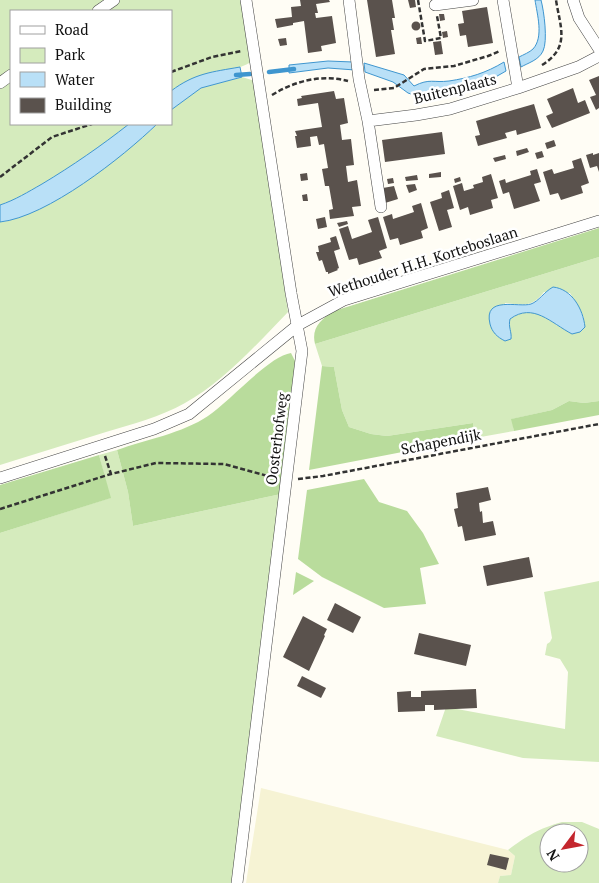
<svg xmlns="http://www.w3.org/2000/svg" width="599" height="883" viewBox="0 0 599 883" font-family="'PT Serif',serif">
  <rect width="100%" height="100%" fill="#fffdf5"/>
  <!-- farmland -->
  <path fill="#f6f3d4" d="M261 788 508 850 515 856 511 875 500 876 498 883H246Z"/>
  <!-- green -->
  <path fill="#d5ebbd" fill-rule="evenodd" d="M0 0H241L251 62C227 76 195 74 171 91V11H11V124H129C102 146 72 166 42 184 28 192 15 200 0 205Z
    M242 77 255 81 288 312C258 343 222 383 185 403 160 417 133 424 106 432 71 443 35 454 0 465V222L8 221 150 131 157 124H171V110L201 88Z
    M599 257V401L584 403 569 401 552 410 512 419 514 431 475 438 473 423 387 436 371 434 349 427 342 410 334 367 322 366 315 344ZM544 292 570 293 584 318 560 327C543 315 529 305 510 319L508 327 505 303C524 305 531 308 544 292Z
    M117 450 128 492 133 526 281 494 235 883H0V533L110 498 99 455Z
    M599 581V762L523 758 436 736 446 707 565 729 568 672 560 659 545 655 547 644 550 642 552 638 544 592Z
    M562 822H582L599 829V883H498L500 876 511 875 515 856 508 850C528 835 538 829 562 822ZM549 833H579V863H549Z"/>
  <!-- forest -->
  <path fill="#b9dc9c" d="M599 228V257L315 344C311 328 321 319 334 311Z
    M291 353 295 361 281 494 133 526 128 492 117 450C145 440 183 433 208 416 229 402 269 356 291 353Z
    M322 366 334 367 342 410 349 427 371 434 387 436 473 423 475 438 309 470Z
    M569 401 584 403 599 401V415L514 431 511 419 552 410Z
    M99 455 111 498 0 533V485Z
    M364 479 379 502 407 511 423 533 439 564 420 568 426 604 384 608 322 577 298 559 307 490Z
    M296 572 314 581 293 595Z"/>
  <!-- water -->
  <path fill="#b9e0f7" stroke="#3f96cf" d="M535 0H541C544 11 548 41 543 51 539 60 528 63 521 67L519 57C523 55 530 52 533 49 544 37 537 14 535 0Z
    M328 61 353 62 355 70 328 68 289 73V65Z
    M504 62 506 71 485 83 460 89 417 96 408 93 393 82 365 72 364 63 404 75 414 86C430 78 433 83 449 81 469 78 486 73 504 62Z
    M240 67 242 77 201 88 171 110V91C195 73 212 72 240 67Z
    M129 124H157C123 157 47 217 0 222V205C15 200 28 192 42 184 72 166 101 146 129 124Z
    M553 287C572 289 583 309 585 327L580 332 572 334C551 323 533 302 510 319 508 327 512 332 511 339L505 341C497 337 492 332 490 324 483 295 519 308 531 304 539 301 544 292 553 287Z"/>
  <g fill="none" stroke-linecap="round" stroke-linejoin="round">
    <!-- stream -->
    <path stroke="#3f96cf" stroke-width="4.5" d="M269 72 294 69
      M236 75 250 74"/>
  </g>
  <!-- building -->
  <path fill="#5a524d" d="M300 0H329L330 2 316 4 318 13H315L316 18 332 16 336 43 321 46 322 51 308 53 304 21 293 23V25L277 28 275 19 292 17 291 7 301 6Z
    M367 0H392L395 18H392L394 30H391L395 54 376 57Z
    M408 0H415L416 7 410 8Z
    M487 7 493 43 468 47 466 35 460 36 458 24 464 23 462 11Z
    M439 14H444L445 20 440 21Z
    M411.5 26a4.5 4.5 0 1 1 9 0a4.5 4.5 0 1 1-9 0Z
    M447 31 448 37 443 38 442 32Z
    M421 37 422 44H417L416 38Z
    M286 38 287 45 280 46 278 39Z
    M441 41 443 54 435 55 433 42Z
    M599 76V108L596 110 590 97 596 95 589 80Z
    M573 88 578 103 585 100 590 113 552 128 546 116 553 113 547 99Z
    M334 91 336 99 344 98 348 123 340 125 342 140 351 139 354 165 346 166 348 182 357 180 361 206 352 207 354 216 330 219 329 210 333 209 329 186H325L322 169 328 168 324 144 319 145 317 136 310 137 311 146 297 148 295 136H297L295 131 322 127 318 103 298 106 297 99 302 98 301 96Z
    M534 104 541 128 517 135 516 130 505 133 507 138 478 146 475 136 480 135 476 121Z
    M442 132 445 154 385 162 382 140Z
    M554 140 556 146 547 149 545 143Z
    M527 148 529 152 517 156 516 151Z
    M542 151 544 157 537 159 535 153Z
    M593 153V155L599 153V172L597 166 590 168 586 155Z
    M505 155 506 159 495 162 493 158Z
    M581 158 589 183 581 186 583 193 561 200 558 193 550 195 543 172 552 169 554 174 574 168 572 161Z
    M537 169 541 182 534 184 540 201 514 209 509 192 503 194 499 181 505 179 506 183 531 175 530 171Z
    M441 172V177L429 178V174Z
    M307 173 308 180 301 181 300 174Z
    M491 174 498 198 491 200 493 208 470 215 468 207 460 210 453 186 462 183 464 191 474 188 473 185 483 182 482 177Z
    M417 175 418 180 406 181 405 177Z
    M460 177 461 181 455 183 454 179Z
    M393 178 394 183 388 184 387 179Z
    M415 184 417 190 409 193 406 185Z
    M394 186 398 199 385 203 383 188Z
    M449 190 454 208 447 210 452 227 439 231 430 202 442 198 441 193Z
    M307 194 308 201H303L302 195Z
    M421 203 428 228 421 231 423 238 400 245 398 238 390 240 383 217 392 214 393 219 414 212 412 206Z
    M325 217 327 227 318 229 316 219Z
    M378 217 387 248 379 251 382 258 359 265 357 258 349 260 339 229 348 226 352 239 372 232 368 220Z
    M347 221 348 224 339 227 337 223Z
    M336 236 340 249 334 251 339 268 337 269 338 270 328 274V272H326L322 260 319 261 316 252H319L318 246 331 242 330 238Z
    M488 487 491 500 479 503 480 512 482 511 483 523 493 521 496 535 465 541 462 526 458 527 454 509 458 508 456 493Z
    M529 557 533 577 487 586 483 566Z
    M335 603 361 617 353 633 327 620Z
    M303 616 327 629 324 635 325 636 309 671 283 657Z
    M419 633 471 645 466 666 414 654Z
    M302 676 326 688 321 698 297 686Z
    M476 689 477 708 434 710V705H425V711L398 712 397 692 411 691V697H421V691Z
    M490 854 509 858 506 870 487 865Z"/>
  <g fill="none" stroke-linecap="round" stroke-linejoin="round">
    <!-- street casing -->
    <g stroke="#444" stroke-width="12">
      <path id="street" d="M349 0 359 79 368 121 381 207
        M503 0 518 88
        M573 0 579 18 599 49
        M435 5 473 0
        M98 11 114 0
        M0 83 11 75
        M368 121 416 115 450 109 518 88 578 67 599 56
        M0 478 154 429 189 414 298 325 344 300 599 221
        M237 883 302 351 291 293 246 0"/>
    </g>
    <!-- path -->
    <path stroke="#333" stroke-width="2.5" stroke-dasharray="5 2.5" stroke-linecap="butt" d="M418 0 425 41 441 38 437 16
      M542 65C571 47 560 27 556 0
      M171 72 212 57 242 51
      M374 90 394 88 424 69 454 66 488 56 500 51
      M272 95C295 81 321 74 348 81
      M0 177 52 137 92 124
      M105 456 111 474
      M298 479 323 476 599 424
      M0 509 111 474 156 463 224 464 275 478"/>
    <!-- street -->
    <use href="#street" stroke="#fff" stroke-width="11"/>
  </g>
  <g text-anchor="middle" stroke-width="5" stroke-linejoin="round" paint-order="stroke">
    <!-- street labels -->
    <g font-size="15" fill="#111" stroke="#fff">
      <text transform="translate(455 89) rotate(-14)" y="5">Buitenplaats</text>
      <text transform="translate(423 262) rotate(-18)" y="5">Wethouder H.H. Korteboslaan</text>
      <text transform="translate(277 439) rotate(-83)" y="5">Oosterhofweg</text>
      <text transform="translate(441 442) rotate(-11)" y="5">Schapendijk</text>
    </g>
  </g>
  <!-- legend -->
  <rect x="10" y="10" width="162" height="115" fill="#ffffff" stroke="#a0a0a0"/>
  <rect x="20" y="26" width="25" height="8" fill="#ffffff" stroke="#a0a0a0"/>
  <text x="55" y="35" font-size="15" fill="#111111">Road</text>
  <rect x="20" y="48" width="25" height="15" fill="#d5ebbd" stroke="#a0a0a0"/>
  <text x="55" y="60" font-size="15" fill="#111111">Park</text>
  <rect x="20" y="72" width="25" height="15" fill="#b9e0f7" stroke="#a0a0a0"/>
  <text x="55" y="85" font-size="15" fill="#111111">Water</text>
  <rect x="20" y="98" width="25" height="15" fill="#5a524d" stroke="#a0a0a0"/>
  <text x="55" y="110" font-size="15" fill="#111111">Building</text>
  <!-- north arrow -->
  <g transform="translate(564 848) rotate(238)"><circle r="24" fill="#ffffff" stroke="#a0a0a0"/>
  <path d="M0-4L9 19L0 12L-9 19Z" fill="#c4262e"/>
  <text y="-8" font-size="14" font-weight="bold" text-anchor="middle" fill="#111111">N</text>
  </g>
</svg>
